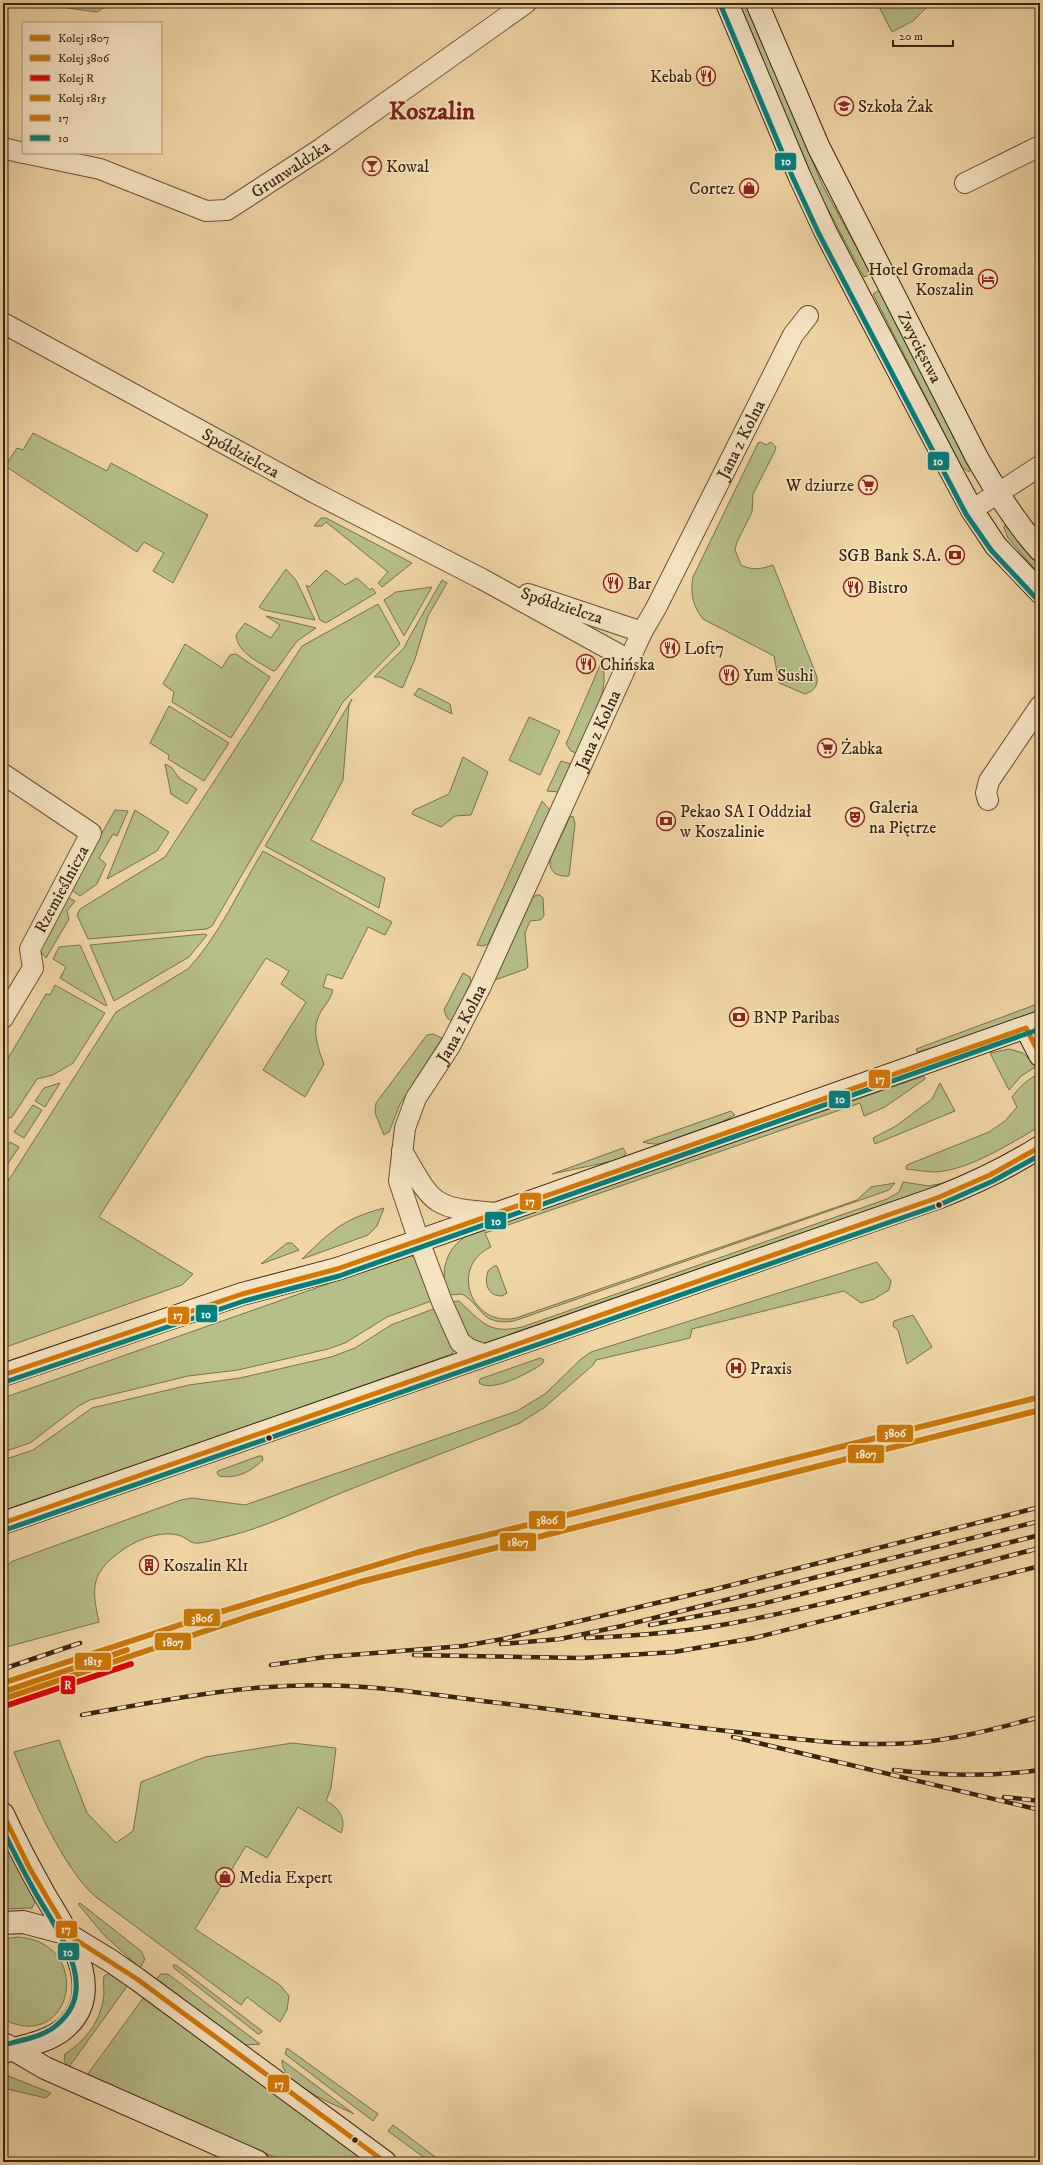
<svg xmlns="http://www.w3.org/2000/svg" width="1043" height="2165" viewBox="0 0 1043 2165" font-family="'IM FELL DW Pica',serif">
  <rect width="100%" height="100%" fill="#f0d6a5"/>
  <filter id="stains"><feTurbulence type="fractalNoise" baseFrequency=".005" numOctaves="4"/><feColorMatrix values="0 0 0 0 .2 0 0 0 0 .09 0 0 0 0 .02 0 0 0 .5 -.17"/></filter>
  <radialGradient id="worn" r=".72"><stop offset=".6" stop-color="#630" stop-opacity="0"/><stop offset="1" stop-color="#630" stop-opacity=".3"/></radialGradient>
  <!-- green -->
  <path fill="#b6be89" stroke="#77724c" d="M30 3H111L97 12Z
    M737 3H745L823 186 871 274 864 277 817 189Z
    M877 3H931L913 21 892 32Z
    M880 290 970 470 969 472 961 466 873 294Z
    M33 433 107 471 111 463 208 515 173 583 153 571 164 553 144 542 137 552 5 466 17 448 23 450Z
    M761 442 766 445 771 442 776 447 775 451 753 494 752 512 737 542 735 550 741 565C753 571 761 569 773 565L817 677C818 686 814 691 805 694L779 683 774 656 703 619C693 606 690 594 693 577L758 443Z
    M321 518H326L412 563 382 587 378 583 388 572 326 522 322 526H314Z
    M1005 525 1040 566V575L1008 538 1004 528Z
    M286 569 296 580 315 620 264 610 259 607Z
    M326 570 345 585 357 578 370 590 372 588 376 593 326 623 320 620 306 585 309 587Z
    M442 580 447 583 428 616 415 659 403 687 402 688 380 677H374L404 648 410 636Z
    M432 587 404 636 384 600 396 592Z
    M378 604 400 644 343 702 212 926 207 929 88 939 77 915 80 909 165 857 302 646Z
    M266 616 316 628 297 641 276 670 273 671C258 661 238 654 236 635L245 623 271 638 280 625Z
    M185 644 222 668 230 655 236 654 270 677 231 738 172 702 174 692 163 684Z
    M601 663C613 688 587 730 576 753L571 751 566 744Z
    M419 688 450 704 452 714 414 695Z
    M352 699 349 705 343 780 311 840 385 878 379 908 265 846Z
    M169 706 229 743 204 781 168 759 169 755 150 743Z
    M529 717 560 731 540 775 509 760Z
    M463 757 488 772 471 815 455 816 441 827 412 814 414 810 449 794Z
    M561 761 571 764 558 792 547 791Z
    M165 764 171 767 180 779 197 789 187 804 171 794Z
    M542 801 550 810 488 944 483 946 477 945Z
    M115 810 128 811 117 836 113 834 99 858 106 864 97 884 80 896 70 889Z
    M135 810 169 832 157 851 107 879Z
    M573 816 575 824 569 876C558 877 549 873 550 860L570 817Z
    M263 851 392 922 385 935 368 927 342 979 327 974 323 987 333 990C329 1004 321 1008 318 1018 312 1032 319 1051 324 1064L305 1097 263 1070 306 1002 281 984 289 971 266 958 99 1217 193 1274 182 1285 176 1287 3 1348V1189L116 1012 188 969C219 936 239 890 263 851Z
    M537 895H540L543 898 544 916 540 920 530 921 525 933 528 967 526 969 495 980 533 897Z
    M65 896 75 901 67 911 69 919 46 958 37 948Z
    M204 934 207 935 189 957 114 1001 90 945Z
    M80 945 107 1005 106 1006 60 978 66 967 53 959 59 947Z
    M463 973 470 977 471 982 452 1021 447 1018 444 1010Z
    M55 985 105 1013 73 1063 53 1075 37 1079 12 1117 3 1120V1067L46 994 50 995Z
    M1040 1003V1009L1030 1014 942 1045 917 1052 916 1049Z
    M433 1034 442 1038 400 1104 389 1132 384 1135 375 1113 376 1103 427 1035Z
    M1009 1049 1023 1053 1037 1066 1021 1076 1009 1090 990 1053Z
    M1040 1073 1039 1127C1009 1144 971 1169 937 1172 927 1172 916 1170 906 1169L907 1165 989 1132 1005 1121 1017 1107 1012 1097C1020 1086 1028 1079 1040 1073Z
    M924 1076 925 1079 885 1107 864 1116 860 1103 485 1233 491 1247C448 1267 472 1328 516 1318L857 1200 871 1187 895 1183 889 1190 514 1321C480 1326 483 1306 462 1294L448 1295C439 1271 446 1248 468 1235Z
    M60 1083 45 1107 35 1101 44 1088Z
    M940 1083 955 1111 875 1144 873 1138 896 1126 932 1099Z
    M33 1105 42 1110 24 1138 14 1132Z
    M731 1111 735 1115C711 1128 671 1151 643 1142Z
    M10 1142 19 1147 3 1171V1151Z
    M623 1148 626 1153 622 1159 552 1174Z
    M903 1182 929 1186 948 1182 486 1343C462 1341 460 1322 451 1302L459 1301C481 1321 488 1335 522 1327L887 1199 899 1192Z
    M384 1208 377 1226 368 1235 302 1259C332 1230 343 1219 384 1208Z
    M287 1243H292L299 1250 261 1264Z
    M410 1255 415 1258 434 1300 387 1317 345 1343 328 1349 238 1370 188 1376 90 1400 77 1407 30 1443 3 1452V1398Z
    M877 1262 891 1281 889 1290 874 1299 861 1303 844 1291 692 1329 690 1338 596 1360 593 1365 545 1407 520 1423C462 1446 403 1468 346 1491 306 1507 263 1529 221 1538 214 1540 201 1544 194 1543 189 1542 184 1536 178 1535 160 1531 139 1539 124 1549 91 1572 91 1586 99 1622L3 1648V1568L13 1561 181 1500 192 1498 245 1505 517 1411 545 1394 581 1359 591 1352Z
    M494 1266H497L507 1293 502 1296C487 1296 484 1283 488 1271Z
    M436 1308 454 1350 452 1354 3 1512V1460L33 1450 92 1408 189 1385 240 1378 331 1357 355 1348 391 1325Z
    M913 1315 932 1347 907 1364 898 1330 893 1326 894 1321Z
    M540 1358 544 1360 542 1364C530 1372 493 1393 479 1383L480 1379Z
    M259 1456H262L263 1460C250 1472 237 1479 219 1476L217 1473 218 1471Z
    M59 1740 87 1813 116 1843 133 1831 141 1782 205 1757 292 1743 336 1748 331 1788 326 1801C339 1807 347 1820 341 1833L298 1807 267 1858 246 1846 195 1929 280 1985 289 1996 287 2010 280 2022 247 1997 241 2005 96 1897C63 1869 30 1793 14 1752Z
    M3 1841 35 1902 32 1908 3 1909Z
    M80 1903 141 1951 145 1959 140 1968 103 1934 78 1904Z
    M18 1937C96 1943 72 2055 3 2019V1939Z
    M173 1965H176L262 2031 261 2033 258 2034 174 1968Z
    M110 1973 128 1985 69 2067 64 2061 65 2054C86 2040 101 2021 104 1995 104 1989 103 1982 104 1976Z
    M161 1974H168L260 2044 247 2045 242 2043 156 1979Z
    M144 1997 367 2162H285L87 2075Z
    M287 2048 378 2114 373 2121 285 2054Z
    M282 2060 354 2114C336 2105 280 2084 282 2060Z
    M3 2074 51 2093 46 2098 3 2088Z
    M393 2125 442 2162H430L388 2131Z"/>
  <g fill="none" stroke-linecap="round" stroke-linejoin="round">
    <!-- street casing -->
    <g stroke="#665134" stroke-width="22">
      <g id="street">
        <path d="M3 148 23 153"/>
        <path id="s1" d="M24 153 100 169 206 211 227 210 322 148 526 3"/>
        <path d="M965 183 1040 146"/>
        <path id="s2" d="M3 323 315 493 482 579 629 660"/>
        <path d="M972 510 1040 466"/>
        <path d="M528 594 642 632"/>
        <path d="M3 774 91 833 30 949 33 968 3 1018"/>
        <path d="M988 800 986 793 989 781 1040 706"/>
        <path d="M402 1151C434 1206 432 1208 497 1213"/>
        <path id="s3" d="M487 1355 469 1349 460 1342 442 1302 419 1241 399 1181 405 1128 416 1098 450 1046 480 988 642 632 656 608 793 335 808 316"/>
      </g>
    </g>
    <!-- secondary casing -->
    <g stroke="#38250f" stroke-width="24">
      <g id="secondary">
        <path d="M727 3 799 175 825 231 951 471 972 510 996 546 1040 592"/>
        <path id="s4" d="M757 3 819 148 976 456C995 489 1014 521 1040 550"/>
        <path d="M1026 1028 1040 1055"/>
        <path d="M3 1375 242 1294 337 1269 419 1241 1040 1022"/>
        <path d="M3 1523 937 1198C973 1184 1007 1168 1040 1147"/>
        <path d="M3 1814C15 1840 28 1865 42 1890 63 1928 110 1988 65 2028 49 2042 24 2046 3 2052"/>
        <path d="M3 1923 23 1922 69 1934"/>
        <path d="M70 1936 111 1961 137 1979 385 2162"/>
        <path d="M6 2045 45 2068 258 2162"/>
      </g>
    </g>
    <!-- street -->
    <use href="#street" stroke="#f5e4c4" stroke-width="20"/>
    <!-- secondary -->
    <use href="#secondary" stroke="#f5e4c4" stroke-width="22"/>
    <!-- rail casing -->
    <g stroke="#38250f" stroke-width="4.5">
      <path id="rail" d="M650 1625 757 1605 1040 1535
        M586 1638C635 1636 685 1632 733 1623 837 1603 938 1574 1040 1548
        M501 1644 560 1639 622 1626 1040 1521
        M414 1655 582 1658 674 1652 754 1638 1040 1566
        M271 1665 325 1657 463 1646 503 1639 716 1589 1040 1507
        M3 1669 80 1643
        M82 1715C169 1699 257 1681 347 1686 395 1688 443 1696 491 1702 573 1712 655 1723 737 1732 795 1739 853 1747 912 1743 955 1740 998 1728 1040 1717
        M733 1737 1040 1810
        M894 1770C943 1776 991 1777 1040 1770
        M1004 1797 1040 1801"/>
    </g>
    <!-- rail -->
    <use href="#rail" stroke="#f5e4c4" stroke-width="3" stroke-dasharray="9" stroke-linecap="butt"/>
    <!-- bus-1 casing -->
    <g stroke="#f5e4c4" stroke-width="8">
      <path id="bus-1" d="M3 1375 242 1294 337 1269 1026 1028 1040 1055
        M3 1523 937 1198 990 1175 1040 1147
        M3 1814 30 1869 70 1936 137 1979 385 2162"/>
    </g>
    <!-- bus-2 casing -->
    <g stroke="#f5e4c4" stroke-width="8">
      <path id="bus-2" d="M721 6 793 178 819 234 966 514 991 550 1035 597
        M5 1382 244 1301 339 1276 1040 1029
        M5 1530 939 1205 993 1181 1040 1155
        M3 1830C13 1851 24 1872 35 1892 56 1929 101 1986 59 2023 45 2037 21 2040 3 2045"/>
    </g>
    <!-- bus-1 -->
    <use href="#bus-1" stroke="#d77703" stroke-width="5"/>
    <!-- bus-2 -->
    <use href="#bus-2" stroke="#008080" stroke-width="5"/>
    <!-- rail-1 casing -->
    <g stroke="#f5e4c4" stroke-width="9">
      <path id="rail-1" d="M3 1699 250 1616 360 1582 1040 1410"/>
    </g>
    <!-- rail-2 casing -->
    <g stroke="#f5e4c4" stroke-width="9">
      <path id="rail-2" d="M3 1683 210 1615 419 1552 1040 1397"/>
    </g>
    <!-- rail-3 casing -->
    <g stroke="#f5e4c4" stroke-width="9">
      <path id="rail-3" d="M5 1706 131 1664"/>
    </g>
    <!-- rail-4 casing -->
    <g stroke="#f5e4c4" stroke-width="9">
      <path id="rail-4" d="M3 1692 127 1650"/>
    </g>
    <!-- rail-1 -->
    <use href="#rail-1" stroke="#cd7904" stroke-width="6"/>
    <!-- rail-2 -->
    <use href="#rail-2" stroke="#cd7904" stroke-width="6"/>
    <!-- rail-3 -->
    <use href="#rail-3" stroke="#e50000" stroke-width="6"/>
    <!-- rail-4 -->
    <use href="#rail-4" stroke="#cd7904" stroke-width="6"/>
  </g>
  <!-- icons -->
  <defs>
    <g id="restaurant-ring" transform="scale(1)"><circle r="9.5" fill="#f5e4c4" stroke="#8f2418" stroke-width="1.5"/><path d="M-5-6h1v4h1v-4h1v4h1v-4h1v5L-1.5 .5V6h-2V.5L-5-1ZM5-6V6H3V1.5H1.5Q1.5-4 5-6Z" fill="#8f2418"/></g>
    <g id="school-ring" transform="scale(1)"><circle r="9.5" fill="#f5e4c4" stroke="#8f2418" stroke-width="1.5"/><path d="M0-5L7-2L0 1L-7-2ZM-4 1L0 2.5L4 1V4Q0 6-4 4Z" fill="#8f2418"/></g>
    <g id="bar-ring" transform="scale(1)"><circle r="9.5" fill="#f5e4c4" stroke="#8f2418" stroke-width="1.5"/><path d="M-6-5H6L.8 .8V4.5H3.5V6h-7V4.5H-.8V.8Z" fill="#8f2418"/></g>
    <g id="shop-ring" transform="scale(1)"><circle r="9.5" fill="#f5e4c4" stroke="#8f2418" stroke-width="1.5"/><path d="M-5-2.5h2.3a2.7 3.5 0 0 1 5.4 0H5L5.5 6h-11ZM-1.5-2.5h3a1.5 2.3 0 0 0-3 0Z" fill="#8f2418"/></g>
    <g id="hotel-ring" transform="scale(1)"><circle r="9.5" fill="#f5e4c4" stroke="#8f2418" stroke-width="1.5"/><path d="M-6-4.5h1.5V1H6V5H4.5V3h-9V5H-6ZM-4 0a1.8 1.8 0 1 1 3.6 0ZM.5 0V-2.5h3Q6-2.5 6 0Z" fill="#8f2418"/></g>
    <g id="supermarket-ring" transform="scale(1)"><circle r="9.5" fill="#f5e4c4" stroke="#8f2418" stroke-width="1.5"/><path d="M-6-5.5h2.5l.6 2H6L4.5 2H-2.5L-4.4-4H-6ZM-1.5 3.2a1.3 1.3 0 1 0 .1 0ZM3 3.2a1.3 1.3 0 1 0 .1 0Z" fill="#8f2418"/></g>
    <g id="bank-ring" transform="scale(1)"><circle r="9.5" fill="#f5e4c4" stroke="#8f2418" stroke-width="1.5"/><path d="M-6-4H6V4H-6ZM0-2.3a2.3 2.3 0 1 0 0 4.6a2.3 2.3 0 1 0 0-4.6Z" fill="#8f2418"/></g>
    <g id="theatre-ring" transform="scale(1)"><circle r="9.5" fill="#f5e4c4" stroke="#8f2418" stroke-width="1.5"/><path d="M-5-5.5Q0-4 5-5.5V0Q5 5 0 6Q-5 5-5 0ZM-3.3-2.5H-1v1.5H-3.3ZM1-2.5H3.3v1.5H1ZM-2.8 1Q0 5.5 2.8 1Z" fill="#8f2418"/></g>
    <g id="hospital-ring" transform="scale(1)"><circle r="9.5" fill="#f5e4c4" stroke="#8f2418" stroke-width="1.5"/><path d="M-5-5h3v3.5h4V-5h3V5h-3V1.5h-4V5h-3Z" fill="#8f2418"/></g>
    <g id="building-ring" transform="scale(1)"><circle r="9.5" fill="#f5e4c4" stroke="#8f2418" stroke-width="1.5"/><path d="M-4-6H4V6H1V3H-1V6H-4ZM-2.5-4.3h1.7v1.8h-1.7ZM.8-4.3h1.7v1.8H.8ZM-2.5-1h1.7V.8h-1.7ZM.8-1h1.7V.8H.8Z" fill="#8f2418"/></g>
  </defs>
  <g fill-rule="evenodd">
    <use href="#restaurant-ring" x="706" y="76"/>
    <use href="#school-ring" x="844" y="106"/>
    <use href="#bar-ring" x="372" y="166"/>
    <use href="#shop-ring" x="749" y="188"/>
    <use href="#hotel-ring" x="988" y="279"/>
    <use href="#supermarket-ring" x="868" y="485"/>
    <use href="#bank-ring" x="955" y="555"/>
    <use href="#restaurant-ring" x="613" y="583"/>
    <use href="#restaurant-ring" x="853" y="587"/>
    <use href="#restaurant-ring" x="670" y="648"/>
    <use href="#restaurant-ring" x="586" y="664"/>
    <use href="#restaurant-ring" x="729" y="675"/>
    <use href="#supermarket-ring" x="827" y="748"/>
    <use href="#theatre-ring" x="855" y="817"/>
    <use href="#bank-ring" x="666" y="821"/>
    <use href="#bank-ring" x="739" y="1017"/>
    <use href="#hospital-ring" x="736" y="1368"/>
    <use href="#building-ring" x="149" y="1565"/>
    <use href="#shop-ring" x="225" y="1877"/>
  </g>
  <!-- markers -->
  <g fill="#38250f" stroke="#f5e4c4" stroke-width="1.5">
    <circle cx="939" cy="1205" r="3.5"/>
    <circle cx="269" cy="1438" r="3.5"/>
    <circle cx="355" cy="2140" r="3.5"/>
  </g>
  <g text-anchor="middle" stroke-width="3" stroke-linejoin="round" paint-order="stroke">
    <!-- poi labels -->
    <g font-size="17" fill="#38250f" stroke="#f5e4c4" text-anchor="start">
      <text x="692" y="82" text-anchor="end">Kebab</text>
      <text x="858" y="112">Szkoła Żak</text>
      <text x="386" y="172">Kowal</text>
      <text x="735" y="194" text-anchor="end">Cortez</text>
      <text x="974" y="275" text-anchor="end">Hotel Gromada<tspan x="974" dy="20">Koszalin</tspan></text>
      <text x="854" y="491" text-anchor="end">W dziurze</text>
      <text x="941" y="561" text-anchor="end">SGB Bank S.A.</text>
      <text x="627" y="589">Bar</text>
      <text x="867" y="593">Bistro</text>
      <text x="684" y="654">Loft7</text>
      <text x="600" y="670">Chińska</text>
      <text x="743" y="681">Yum Sushi</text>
      <text x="841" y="754">Żabka</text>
      <text x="869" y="813">Galeria<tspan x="869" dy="20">na Piętrze</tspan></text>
      <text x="680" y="817">Pekao SA I Oddział<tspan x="680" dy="20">w Koszalinie</tspan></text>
      <text x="753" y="1023">BNP Paribas</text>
      <text x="750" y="1374">Praxis</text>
      <text x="163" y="1571">Koszalin Kl1</text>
      <text x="239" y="1883">Media Expert</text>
    </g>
    <!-- street labels -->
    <g font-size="17" fill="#38250f" stroke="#f5e4c4">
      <text dy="6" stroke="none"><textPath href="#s1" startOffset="288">Grunwaldzka</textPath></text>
      <text dy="6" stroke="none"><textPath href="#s4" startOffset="381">Zwycięstwa</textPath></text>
      <text dy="6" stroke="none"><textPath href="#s3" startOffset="1023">Jana z Kolna</textPath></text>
      <text dy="6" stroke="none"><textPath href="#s2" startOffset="271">Spółdzielcza</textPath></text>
      <text transform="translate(562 605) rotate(18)" y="6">Spółdzielcza</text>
      <text dy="6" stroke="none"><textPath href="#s3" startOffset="699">Jana z Kolna</textPath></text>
      <text transform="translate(61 889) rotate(-62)" y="6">Rzemieślnicza</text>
      <text dy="6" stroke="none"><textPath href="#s3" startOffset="375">Jana z Kolna</textPath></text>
    </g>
    <!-- town labels -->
    <g font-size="25" font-weight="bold" fill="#7a1f14" stroke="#f5e4c4">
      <text x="432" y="119">Koszalin</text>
    </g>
  </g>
  <g stroke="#f5e4c4" stroke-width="1.5">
    <rect x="774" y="152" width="23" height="19" rx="4" fill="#008080"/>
    <rect x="927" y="451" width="23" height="20" rx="4" fill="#008080"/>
    <rect x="868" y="1069" width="23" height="20" rx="4" fill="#d77703"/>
    <rect x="828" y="1090" width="23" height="19" rx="4" fill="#008080"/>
    <rect x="519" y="1192" width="23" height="19" rx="4" fill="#d77703"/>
    <rect x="484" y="1211" width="23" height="19" rx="4" fill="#008080"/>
    <rect x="195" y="1304" width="23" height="19" rx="4" fill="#008080"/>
    <rect x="167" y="1306" width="23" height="19" rx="4" fill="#d77703"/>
    <rect x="876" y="1424" width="38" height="19" rx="4" fill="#cd7904"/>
    <rect x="847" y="1444" width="38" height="20" rx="4" fill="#cd7904"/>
    <rect x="528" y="1510" width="38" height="20" rx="4" fill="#cd7904"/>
    <rect x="499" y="1532" width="38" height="20" rx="4" fill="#cd7904"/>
    <rect x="183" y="1608" width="38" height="19" rx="4" fill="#cd7904"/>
    <rect x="154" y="1632" width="38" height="19" rx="4" fill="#cd7904"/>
    <rect x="74" y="1652" width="38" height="19" rx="4" fill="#cd7904"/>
    <rect x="60" y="1675" width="16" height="20" rx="4" fill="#e50000"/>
    <rect x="55" y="1920" width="23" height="19" rx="4" fill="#d77703"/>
    <rect x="57" y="1942" width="23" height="19" rx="4" fill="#008080"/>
    <rect x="267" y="2074" width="23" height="19" rx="4" fill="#d77703"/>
  </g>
  <g font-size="11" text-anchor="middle" font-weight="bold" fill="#fff">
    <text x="786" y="165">10</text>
    <text x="938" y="465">10</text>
    <text x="880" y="1083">17</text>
    <text x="840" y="1103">10</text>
    <text x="530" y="1205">17</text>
    <text x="496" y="1225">10</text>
    <text x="206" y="1318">10</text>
    <text x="178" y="1319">17</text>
    <text x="895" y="1437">3806</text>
    <text x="866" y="1458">1807</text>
    <text x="547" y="1524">3806</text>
    <text x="518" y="1546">1807</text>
    <text x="202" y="1622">3806</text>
    <text x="173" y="1646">1807</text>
    <text x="93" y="1665">1815</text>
    <text x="68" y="1689">R</text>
    <text x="66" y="1933">17</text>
    <text x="68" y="1956">10</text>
    <text x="279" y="2088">17</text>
  </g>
  <!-- margin -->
  <rect width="1043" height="2165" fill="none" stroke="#f0d6a5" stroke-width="16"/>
  <rect x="4" y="4" width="1035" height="2157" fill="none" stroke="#38250f" stroke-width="2"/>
  <rect x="8" y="8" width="1027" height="2149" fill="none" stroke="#38250f"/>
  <!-- legend -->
  <rect x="22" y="22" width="140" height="132" fill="#f5e4c4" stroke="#a9987c"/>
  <rect x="30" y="35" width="20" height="6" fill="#cd7904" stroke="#a9987c"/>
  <text x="58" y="42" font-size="12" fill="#38250f">Kolej 1807</text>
  <rect x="30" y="55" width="20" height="6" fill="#cd7904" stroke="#a9987c"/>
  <text x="58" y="62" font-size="12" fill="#38250f">Kolej 3806</text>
  <rect x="30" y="75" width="20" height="6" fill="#e50000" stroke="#a9987c"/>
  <text x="58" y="82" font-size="12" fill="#38250f">Kolej R</text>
  <rect x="30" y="95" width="20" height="6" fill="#cd7904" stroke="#a9987c"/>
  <text x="58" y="102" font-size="12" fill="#38250f">Kolej 1815</text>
  <rect x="30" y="115" width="20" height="6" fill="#d77703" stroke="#a9987c"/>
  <text x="58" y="122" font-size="12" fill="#38250f">17</text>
  <rect x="30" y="135" width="20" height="6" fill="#008080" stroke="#a9987c"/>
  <text x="58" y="142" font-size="12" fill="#38250f">10</text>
  <!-- scale -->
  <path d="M893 40v6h60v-6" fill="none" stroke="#38250f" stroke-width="2"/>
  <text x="899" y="40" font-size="12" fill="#38250f" stroke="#f5e4c4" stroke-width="3" paint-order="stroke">20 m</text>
  <rect width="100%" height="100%" filter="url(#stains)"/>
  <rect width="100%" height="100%" fill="url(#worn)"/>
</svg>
